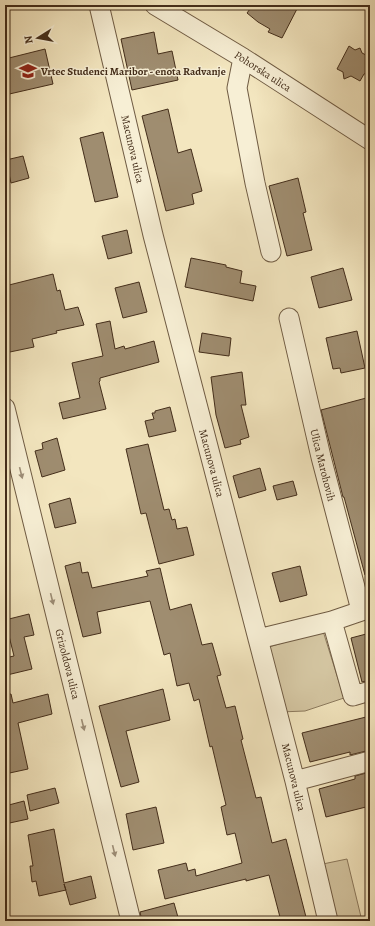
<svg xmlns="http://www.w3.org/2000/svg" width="375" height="926" viewBox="0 0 375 926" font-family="Alegreya,serif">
  <rect width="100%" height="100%" fill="#f3e6bf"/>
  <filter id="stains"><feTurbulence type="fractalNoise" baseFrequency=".005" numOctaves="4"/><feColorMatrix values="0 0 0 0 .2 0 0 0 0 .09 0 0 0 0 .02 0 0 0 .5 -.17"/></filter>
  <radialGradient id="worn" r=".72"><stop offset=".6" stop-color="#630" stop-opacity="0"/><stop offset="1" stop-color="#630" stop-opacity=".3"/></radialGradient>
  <!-- green -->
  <path fill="#d5c7a3" stroke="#8c7a5e" d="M323 631 344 698 305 711 280 712 262 649Z
    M347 859 362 921H332L318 865Z"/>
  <!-- building -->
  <path fill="#9f8d70" stroke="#432d1a" d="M253 5H299L282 38 268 32 270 29 258 22 247 13Z
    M154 32 158 54 172 51 178 80 132 90 121 39Z
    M349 46 355 50 360 48 362 53 370 57V61L368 64 370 72 364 74 360 81 351 76 344 79 343 72 337 69Z
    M45 49 53 84 5 95V59Z
    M168 109 178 153 191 149 202 191 192 194 194 204 166 211 142 116Z
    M103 132 118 197 95 202 80 138Z
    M23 156 29 178 11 183 6 160Z
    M298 178 306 212 303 213 312 250 287 256 269 186Z
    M127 230 132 253 108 259 102 236Z
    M191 258 226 265V267L242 271 240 283 256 286 253 301 185 287Z
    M343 268 352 300 319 308 311 277Z
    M53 274 57 291 60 290 65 310 78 307 84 325 56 331 57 333 32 339 34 347 5 353V286Z
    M139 282 147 312 123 318 115 288Z
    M110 321 115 349 124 346 125 349 154 341 159 362 100 378V381L99 382 106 409 63 419 59 403 80 398 72 363 103 356 96 324Z
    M357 331 365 368 341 373 340 368 333 369 326 338Z
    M202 333 231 338 229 356 199 352Z
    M242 372 246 405H241L249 437 240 440 241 444 225 448 216 415 211 377Z
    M370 397V575H365L344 497H343L321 410Z
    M170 407 176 431 149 437 145 421 154 419 152 413H155V411Z
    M57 438 65 470 42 477 35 451 43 449 42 443Z
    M148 444 164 510 169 509 172 520 175 519 177 529 187 527 194 555 159 564 146 513 141 514 126 449Z
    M260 468 266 490 239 498 233 476Z
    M293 481 297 495 277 500 273 486Z
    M70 498 76 523 55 528 49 504Z
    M80 562 82 573 88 572 92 588 148 576 146 571 160 568 170 610 191 604 202 645 212 643 221 675 217 676 226 708 235 706 243 739 241 740 256 798 261 797 272 843 286 839 307 921H281L269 875 246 881V879L165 899 158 870 186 863 188 871 195 869 196 876 242 863 235 833 227 835 221 807 226 805 212 746 210 747 199 699 194 701 189 683 177 686 170 653 164 655 150 601 97 612 101 633 83 637 65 566Z
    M300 566 307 595 280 602 272 573Z
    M29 614 34 635 24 637 32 669 7 675 5 666V658L14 656 5 620Z
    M370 633V680L362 682 351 638Z
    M163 689 170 720 126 731 139 782 121 787 99 706Z
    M11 694 13 703 48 694 52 714 18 723 28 769 5 774V695Z
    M370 716V750L350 755V752L310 762 302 733Z
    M370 772V806L326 817 319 789 355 779V776Z
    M55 788 59 803 30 811 27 795Z
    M24 801 28 819 5 824V806Z
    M156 807 164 843 133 850 126 814Z
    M54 829 64 883 91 876 96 898 70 905 64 884 66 890 39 896 36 881 32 882 30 866H33L28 835Z
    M174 903 179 921H142L140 912Z"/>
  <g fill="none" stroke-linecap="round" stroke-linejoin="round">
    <!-- street casing -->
    <g stroke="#6f5b43" stroke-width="21">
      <path id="street" d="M99 5 153 235 295 781 328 921
        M155 5 243 58 370 140
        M243 58 237 88 255 183 271 252
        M289 318 321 457 361 610
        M5 408 131 921
        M332 621 353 696 370 691
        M258 639 332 621 370 608
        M295 781 370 761"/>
    </g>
    <!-- street -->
    <use href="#street" stroke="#f7efd5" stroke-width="19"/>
  </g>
  <!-- one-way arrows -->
  <defs><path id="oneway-solid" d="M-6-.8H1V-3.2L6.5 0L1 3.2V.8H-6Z"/></defs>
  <g fill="#9d8e78">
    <use href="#oneway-solid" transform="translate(21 473) rotate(76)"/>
    <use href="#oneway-solid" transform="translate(52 599) rotate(76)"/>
    <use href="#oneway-solid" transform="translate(83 725) rotate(76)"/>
    <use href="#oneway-solid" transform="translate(114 851) rotate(76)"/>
  </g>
  <!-- icons -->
  <defs>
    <g id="school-bare" transform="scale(1.38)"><path d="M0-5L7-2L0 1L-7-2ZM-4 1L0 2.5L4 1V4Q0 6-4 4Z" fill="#8f2418" stroke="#f7efd5" stroke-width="2.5" paint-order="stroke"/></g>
  </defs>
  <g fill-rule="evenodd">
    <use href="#school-bare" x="28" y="71"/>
  </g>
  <g text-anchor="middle" stroke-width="3" stroke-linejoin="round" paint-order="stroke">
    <!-- poi labels -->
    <g font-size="11" font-weight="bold" fill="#432d1a" stroke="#f7efd5" text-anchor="start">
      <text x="41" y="75">Vrtec Studenci Maribor - enota Radvanje</text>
    </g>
    <!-- street labels -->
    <g font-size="11" fill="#432d1a" stroke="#f7efd5">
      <text transform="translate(263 71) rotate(33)" y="4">Pohorska ulica</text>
      <text transform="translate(133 149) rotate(77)" y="4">Macunova ulica</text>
      <text transform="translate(212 463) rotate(75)" y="4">Macunova ulica</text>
      <text transform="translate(323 465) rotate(76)" y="4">Ulica Marohovih</text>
      <text transform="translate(68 664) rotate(76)" y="4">Grizoldova ulica</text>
      <text transform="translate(294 777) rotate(76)" y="4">Macunova ulica</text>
    </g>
  </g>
  <!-- margin -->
  <rect width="375" height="926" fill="none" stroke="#f3e6bf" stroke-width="20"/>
  <rect x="6" y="6" width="363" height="914" fill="none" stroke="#432d1a" stroke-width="2"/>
  <rect x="10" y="10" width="355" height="906" fill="none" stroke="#432d1a"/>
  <!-- north arrow -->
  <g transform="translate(38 38) rotate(259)" stroke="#f7efd5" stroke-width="3" paint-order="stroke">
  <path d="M0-3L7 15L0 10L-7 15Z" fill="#432d1a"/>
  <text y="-6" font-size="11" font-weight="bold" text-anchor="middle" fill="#432d1a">N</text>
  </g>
  <rect width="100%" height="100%" filter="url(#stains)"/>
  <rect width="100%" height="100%" fill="url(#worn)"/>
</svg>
